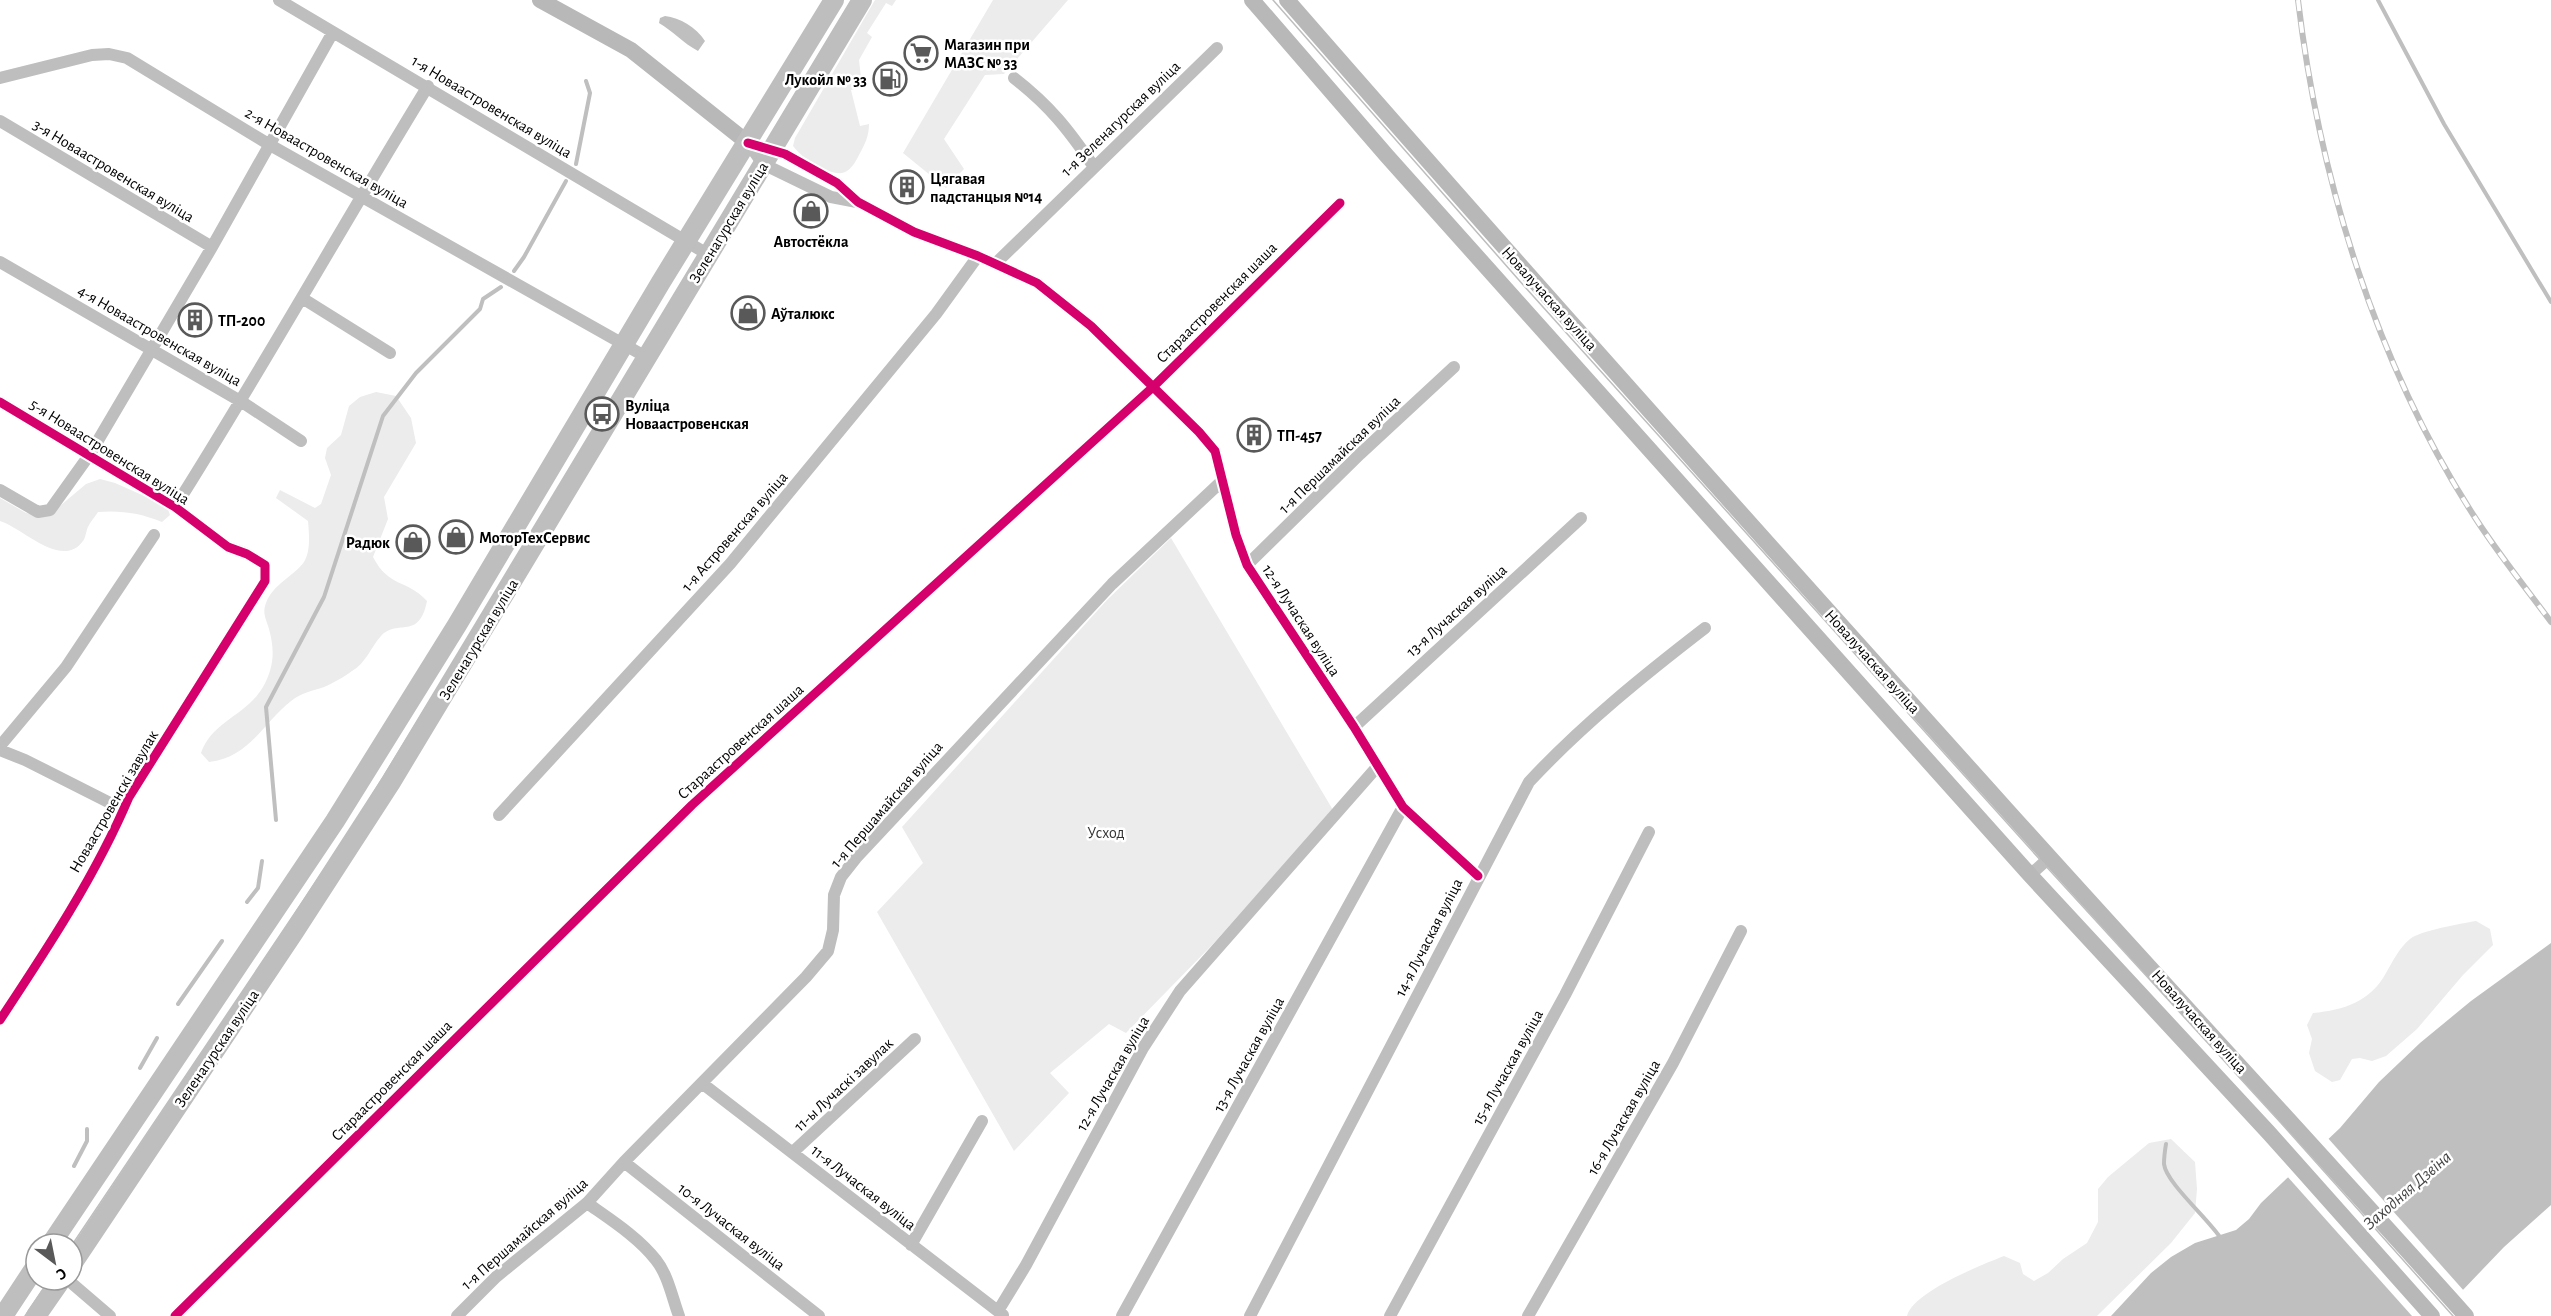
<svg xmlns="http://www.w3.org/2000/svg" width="2551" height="1316" viewBox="0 0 2551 1316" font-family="'Alegreya Sans',sans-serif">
  <rect width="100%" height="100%" fill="#fff"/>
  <!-- green -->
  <path fill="#ececec" d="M875 0H896L892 6 886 3 867 33 872 37 859 60 862 87 851 90 860 126 869 124C869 136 865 144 859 155 847 180 836 176 814 163 805 158 799 154 793 146L795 138Z
    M993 0H1068L1004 74 985 75 944 139 964 169 946 188 903 153Z
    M376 392 396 396 411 418 416 443 384 497 388 519 373 557C389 588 407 579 427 601 419 641 398 618 381 636 371 647 366 663 352 671 344 677 333 683 324 687 312 691 301 693 291 701 262 724 250 757 209 762L201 753C212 721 246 716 263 687 274 667 275 651 269 629 266 618 262 614 266 603 273 584 293 577 304 562 311 551 309 533 308 521L276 498 280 490 315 508 321 504 331 475 325 458 327 448 341 435 349 406 360 397Z
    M100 479 115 483 167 506 170 515 162 522C141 513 120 510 98 512 95 517 90 522 88 527 86 531 86 537 83 541 62 570 23 528 0 521V498L26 513 48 516 86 484Z
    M1171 538 1333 810 1213 944 1126 1033 1109 1024 1050 1073 1069 1093 1014 1151 877 912 923 863 902 827 1107 600Z
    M2476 921 2490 929 2493 945 2463 975 2417 1029 2386 1056 2372 1061 2360 1058 2352 1059 2340 1080 2332 1082 2315 1071 2309 1053 2312 1039 2307 1025 2313 1013C2344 1010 2370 1002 2386 973 2393 961 2399 948 2410 939 2422 930 2460 924 2476 921Z
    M2171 1139 2195 1162 2197 1189 2195 1213 2171 1243 2097 1316H1907C1913 1292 1981 1265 2004 1256L2020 1263 2023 1274 2034 1281 2048 1273 2063 1259 2087 1243 2098 1222V1189L2108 1177 2149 1143Z"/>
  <!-- water -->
  <path fill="#bfbfbf" d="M665 16C680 18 696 27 705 41L698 51C683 43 673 31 659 23L660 18Z
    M2551 943V1205L2504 1247 2438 1316H2111L2151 1273 2171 1257 2195 1243 2236 1230 2249 1219 2261 1203 2340 1128 2379 1082 2420 1043 2471 1001Z"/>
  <!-- pier -->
  <path fill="#fff" d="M2327 1137 2465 1292 2442 1316H2412L2286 1175Z"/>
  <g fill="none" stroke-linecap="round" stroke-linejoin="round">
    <!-- stream -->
    <path stroke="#bfbfbf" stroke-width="4" d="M2378 0 2444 124 2551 302
      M576 164 590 93 586 81
      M514 271 524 257 566 181
      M276 820 266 707 324 597 383 416 416 373 480 309 483 299 501 287
      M247 902 258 888 262 861
      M178 1004 222 941
      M140 1068 157 1038
      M2166 1144C2165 1150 2164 1157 2164 1164 2166 1183 2210 1220 2222 1240
      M74 1166 87 1141V1129"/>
    <!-- street -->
    <path stroke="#bebebe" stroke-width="12" d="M279 0 709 255
      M0 78 92 55 109 54 127 58 270 145 648 358
      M1014 78C1050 106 1068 129 1094 167
      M0 121 212 247
      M748 143 785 154 837 183 858 202 914 232 978 256 1037 283 1091 326 1199 432 1215 451 1236 535 1247 565 1354 727 1403 807 1478 876
      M748 143 763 164 831 197 857 202
      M0 262 242 402 301 441
      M996 263 1217 48
      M302 298 390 353
      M0 402 175 507 228 547 247 554 265 565V581L129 797C96 875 47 949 0 1020
      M0 490 38 512 50 510 90 454 212 247 333 32
      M175 507C263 368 342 226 428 86
      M1247 565 1360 454 1454 367
      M1354 727 1581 518
      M0 746 66 667 154 535
      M0 750 25 760 124 810
      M499 815 730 564 936 314 978 256
      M2030 875 2050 857
      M703 1084 1003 1315
      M793 1152 915 1039
      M624 1162 819 1316
      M587 1203C611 1220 638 1237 656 1260 668 1275 672 1297 679 1316
      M911 1245 982 1121
      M68 1280 110 1316
      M998 1311 1026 1265 1143 1048 1180 991 1377 767
      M175 1316 692 805 1153 387 1340 203
      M457 1316 496 1277 587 1203 624 1162 806 977 828 951 833 930 834 895 841 877 856 858 1112 584 1222 481
      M1122 1316 1403 807
      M1250 1316 1529 782C1582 725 1644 675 1705 628
      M1390 1316 1565 995 1649 832
      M1528 1316 1673 1063 1741 931"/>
    <!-- secondary -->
    <path stroke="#b8b8b8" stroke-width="16" d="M540 0 631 50 748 143
      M1252 0 1387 156 2030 875 2269 1133 2432 1316
      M1287 0C1524 272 1765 541 2007 810 2159 979 2314 1146 2466 1316"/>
    <!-- primary -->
    <path stroke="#bebebe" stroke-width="20" d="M51 1244 335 821 457 625 661 282 834 0
      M72 1264 294 932 391 782 862 0
      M3 1316 36 1266
      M36 1316 61 1280"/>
    <!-- tram -->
    <path stroke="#bebebe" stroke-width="1.5" d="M1273 0 1525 287 2043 863 2281 1123 2453 1316
      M72 1245 350 831 471 634 852 0
      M25 1316 49 1280"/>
    <!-- rail casing -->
    <g stroke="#bebebe" stroke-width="6">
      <path id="rail" d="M2298 0C2319 178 2376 364 2474 516 2497 552 2525 587 2551 622"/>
    </g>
    <!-- rail -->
    <use href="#rail" stroke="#fff" stroke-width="4" stroke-dasharray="11" stroke-linecap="butt"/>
    <!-- cycleway casing -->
    <g stroke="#fff" stroke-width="13">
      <path id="cycleway" d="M748 143 785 154 837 183 858 202 914 232 978 256 1037 283 1091 326 1199 432 1215 451 1236 535 1247 565 1354 727 1403 807 1478 876
        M0 402 175 507 228 547 247 554 265 565V581L129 797C96 875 47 949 0 1020
        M175 1316 692 805 1153 387 1340 203"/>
    </g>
    <!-- cycleway -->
    <use href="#cycleway" stroke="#d6006c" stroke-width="9"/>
  </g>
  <!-- icons -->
  <defs>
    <g id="supermarket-ring" transform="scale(1.725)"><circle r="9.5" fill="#fff" stroke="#595959" stroke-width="1.5"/><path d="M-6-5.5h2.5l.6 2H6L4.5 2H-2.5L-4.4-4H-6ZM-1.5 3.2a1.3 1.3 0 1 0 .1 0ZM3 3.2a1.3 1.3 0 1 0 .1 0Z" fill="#595959"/></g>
    <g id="fuel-ring" transform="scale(1.725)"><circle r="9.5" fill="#fff" stroke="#595959" stroke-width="1.5"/><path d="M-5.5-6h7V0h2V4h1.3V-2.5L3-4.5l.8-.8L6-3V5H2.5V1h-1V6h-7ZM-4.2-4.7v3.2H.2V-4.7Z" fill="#595959"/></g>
    <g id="building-ring" transform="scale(1.725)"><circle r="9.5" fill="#fff" stroke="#595959" stroke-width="1.5"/><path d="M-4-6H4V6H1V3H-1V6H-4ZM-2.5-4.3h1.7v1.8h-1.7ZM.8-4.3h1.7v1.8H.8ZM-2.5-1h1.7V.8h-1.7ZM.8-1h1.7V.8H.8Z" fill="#595959"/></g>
    <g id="shop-ring" transform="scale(1.725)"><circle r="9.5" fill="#fff" stroke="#595959" stroke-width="1.5"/><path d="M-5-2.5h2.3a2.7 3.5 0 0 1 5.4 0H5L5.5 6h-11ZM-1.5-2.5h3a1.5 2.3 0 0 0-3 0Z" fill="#595959"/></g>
    <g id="bus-ring" transform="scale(1.725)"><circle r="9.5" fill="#fff" stroke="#595959" stroke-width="1.5"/><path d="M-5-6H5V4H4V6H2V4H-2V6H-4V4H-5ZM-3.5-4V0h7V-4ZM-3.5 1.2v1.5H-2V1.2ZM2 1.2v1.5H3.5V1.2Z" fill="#595959"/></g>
  </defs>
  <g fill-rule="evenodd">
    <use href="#supermarket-ring" x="921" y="53"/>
    <use href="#fuel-ring" x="890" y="79"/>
    <use href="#building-ring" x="907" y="187"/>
    <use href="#shop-ring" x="811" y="211"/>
    <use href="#shop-ring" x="748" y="313"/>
    <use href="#building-ring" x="195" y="320"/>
    <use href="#bus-ring" x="602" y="414"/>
    <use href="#building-ring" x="1254" y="435"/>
    <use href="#shop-ring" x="456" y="537"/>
    <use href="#shop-ring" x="413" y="542"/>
  </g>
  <g text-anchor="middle" stroke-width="5" stroke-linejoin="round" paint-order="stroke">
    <!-- poi labels -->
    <g font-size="16" font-weight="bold" fill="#000" stroke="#fff" text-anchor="start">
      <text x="944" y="50">Магазин при<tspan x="944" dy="18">МАЗС № 33</tspan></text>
      <text x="867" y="85" text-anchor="end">Лукойл № 33</text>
      <text x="930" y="184">Цягавая<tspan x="930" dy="18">падстанцыя №14</tspan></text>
      <text x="811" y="247" text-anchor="middle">Автостёкла</text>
      <text x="771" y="319">Аўталюкс</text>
      <text x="218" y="326">ТП-200</text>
      <text x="625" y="411">Вуліца<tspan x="625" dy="18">Новаастровенская</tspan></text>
      <text x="1277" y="441">ТП-457</text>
      <text x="479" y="543">МоторТехСервис</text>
      <text x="390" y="548" text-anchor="end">Радюк</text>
    </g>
    <!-- street labels -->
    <g font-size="16" fill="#000" stroke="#fff">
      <text transform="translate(492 106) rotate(31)" y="6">1-я Новаастровенская вуліца</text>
      <text transform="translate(1120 118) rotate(-44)" y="6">1-я Зеленагурская вуліца</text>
      <text transform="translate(327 157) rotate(30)" y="6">2-я Новаастровенская вуліца</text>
      <text transform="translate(114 170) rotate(31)" y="6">3-я Новаастровенская вуліца</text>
      <text transform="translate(728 222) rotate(-59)" y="6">Зеленагурская вуліца</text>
      <text transform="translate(1550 298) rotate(48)" y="6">Новалучаская вуліца</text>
      <text transform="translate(1216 302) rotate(-45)" y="6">Стараастровенская шаша</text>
      <text transform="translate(160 335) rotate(30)" y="6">4-я Новаастровенская вуліца</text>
      <text transform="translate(110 451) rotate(32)" y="6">5-я Новаастровенская вуліца</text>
      <text transform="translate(1339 454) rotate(-44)" y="6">1-я Першамайская вуліца</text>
      <text transform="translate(734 531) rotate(-49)" y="6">1-я Астровенская вуліца</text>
      <text transform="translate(1456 610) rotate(-42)" y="6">13-я Лучаская вуліца</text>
      <text transform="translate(1302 620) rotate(57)" y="6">12-я Лучаская вуліца</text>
      <text transform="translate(478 639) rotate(-59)" y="6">Зеленагурская вуліца</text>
      <text transform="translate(1873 661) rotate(48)" y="6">Новалучаская вуліца</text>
      <text transform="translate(740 741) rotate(-42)" y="6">Стараастровенская шаша</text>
      <text transform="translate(113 801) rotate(-60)" y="6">Новаастровенскі завулак</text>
      <text transform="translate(886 804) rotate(-49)" y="6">1-я Першамайская вуліца</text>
      <text transform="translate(1428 937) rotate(-63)" y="6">14-я Лучаская вуліца</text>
      <text transform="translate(2200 1021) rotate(48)" y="6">Новалучаская вуліца</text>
      <text transform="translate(216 1048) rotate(-56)" y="6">Зеленагурская вуліца</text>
      <text transform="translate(1248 1054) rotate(-61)" y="6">13-я Лучаская вуліца</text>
      <text transform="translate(1507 1067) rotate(-61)" y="6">15-я Лучаская вуліца</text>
      <text transform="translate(1112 1073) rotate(-60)" y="6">12-я Лучаская вуліца</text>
      <text transform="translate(391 1080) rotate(-45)" y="6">Стараастровенская шаша</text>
      <text transform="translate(843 1084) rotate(-43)" y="6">11-ы Лучаскі завулак</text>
      <text transform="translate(1623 1117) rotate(-60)" y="6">16-я Лучаская вуліца</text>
      <text transform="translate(864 1187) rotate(38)" y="6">11-я Лучаская вуліца</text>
      <text transform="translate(732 1226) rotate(38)" y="6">10-я Лучаская вуліца</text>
      <text transform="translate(524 1233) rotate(-41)" y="6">1-я Першамайская вуліца</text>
    </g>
    <!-- park labels -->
    <g font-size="16" fill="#333" stroke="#fff">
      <text x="1106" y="838">Усход</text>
    </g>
    <!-- water labels -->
    <g font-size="18" font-style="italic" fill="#444" stroke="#fff">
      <text transform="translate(2407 1190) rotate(-41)" y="6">Заходняя Дзвіна</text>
    </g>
  </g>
  <!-- north arrow -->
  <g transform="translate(54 1262) rotate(148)"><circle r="28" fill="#ffffff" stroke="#999999" stroke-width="1.5"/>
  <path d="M0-4.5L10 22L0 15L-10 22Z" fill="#595959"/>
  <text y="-9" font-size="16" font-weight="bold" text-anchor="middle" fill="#000000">С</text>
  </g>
</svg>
